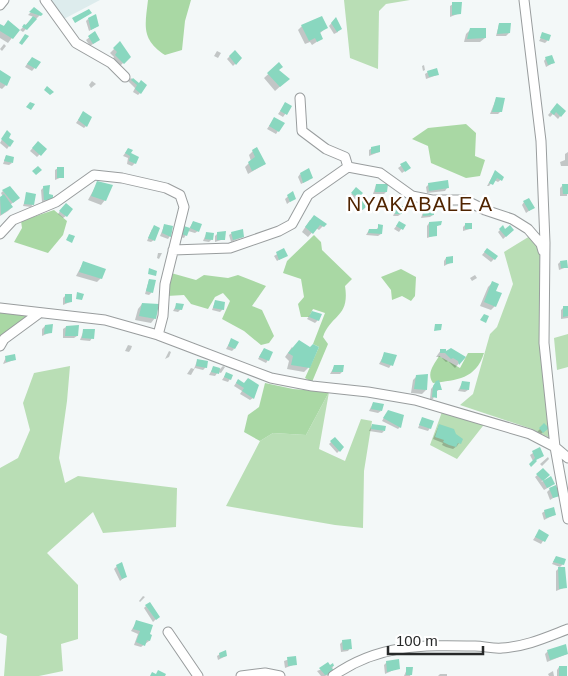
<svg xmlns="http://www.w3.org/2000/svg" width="568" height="676" viewBox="0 0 568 676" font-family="Arial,sans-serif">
  <rect width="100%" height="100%" fill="#f3f8f8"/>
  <!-- built -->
  <path fill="#ddeced" d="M48 0H100L62 20Z"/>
  <!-- green -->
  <path fill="#b9deb5" d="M344 0H410L386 4 379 11 378 69 350 58Z
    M530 236 548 260 545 340 556 441 532 429 460 405 473 394 490 334 497 327 513 284 504 252Z
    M568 334V367L557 370 554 338Z
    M70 366 67 401 59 458 65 483 78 476 177 488 176 527 103 533 93 512 47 553 78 585V639L61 644 63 671 39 676H4L7 636 0 633V468L18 458 30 430 23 403 34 373Z
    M329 392 319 449 345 461 361 419 372 421 364 471 363 528 335 525 226 506 260 441 273 433 306 435Z
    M443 409 486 422 457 459 430 445Z"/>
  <!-- forest -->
  <path fill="#a9d8a4" d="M148 0H191L185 21 182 50 165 55C141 39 145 26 148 0Z
    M466 124 476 133 475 156 485 160 480 176 466 178 431 163 428 146 412 139 428 128Z
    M54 210 67 221 63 235 48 253 14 242 22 228 21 221Z
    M314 235 321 242 322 250 352 279 345 286C350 318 331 314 323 337L328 344 312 382 305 378 319 347 313 344 325 313 313 309 309 317H301L298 304 304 297 301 279 283 273 287 261Z
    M401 269 416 277 415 296 411 301 402 296 392 300 391 290 381 277Z
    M164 271 196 280 204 275 228 278 238 275 266 286 252 306 262 310 274 336 269 343 261 345 244 331 222 319 230 301 223 293 215 297 208 309 191 304 184 295 167 296Z
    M0 309 29 314 0 340Z
    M468 353H484C476 379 457 380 433 383 426 373 434 365 439 356L460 368Z
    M265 383 293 389 329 392 306 435 273 433 260 441 244 432 248 415 259 407Z"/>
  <!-- shadow -->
  <path fill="#0003" d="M453 4 460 13 450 17V6Z
    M34 9 41 14 23 32 20 30 34 17 28 15Z
    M88 19 98 26 89 31 86 21Z
    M335 19 338 32 334 34 329 26Z
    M8 22 18 30 8 43 0 38V26L3 27Z
    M499 24 509 33 506 36H496Z
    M302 26 326 28 319 34 321 39 312 45 310 42 305 44 298 30Z
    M470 30 485 38 480 42H464L466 34Z
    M95 33 96 42 90 46 86 40Z
    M543 34 548 40 545 43 539 41Z
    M120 43 129 57 119 67 112 60 114 57 110 53Z
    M4 44 6 46 2 51 0 49Z
    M217 51 221 53 218 58 214 56Z
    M235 51 241 58 233 66 227 59Z
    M546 58 553 63 546 67 544 61Z
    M29 61 39 63 32 71 25 67Z
    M279 64 278 71 284 83 275 91 264 78Z
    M424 65 425 70 423 71 422 66Z
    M0 71 6 85 2 89 0 88Z
    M428 72 437 75 426 79 425 74Z
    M131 78 139 85 140 93 138 95 133 92 135 88 128 81Z
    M92 81 96 84 91 88 89 85Z
    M496 99 501 111 498 114H490Z
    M557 105 564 111 558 119 553 114 550 117 548 115Z
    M291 106 283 117 278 114 283 107Z
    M83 113 86 126 84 128 76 123Z
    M274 119 278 131 276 134 267 129Z
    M5 134 12 142 7 149 0 143Z
    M38 142 45 149 37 157 30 151Z
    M372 148 379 152 369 156V150Z
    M128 149 135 163 132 166 127 164 128 158 123 156Z
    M253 151 265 164 248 174 245 167 251 161 249 155Z
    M568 152V166H561L560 162 565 160V154Z
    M6 156 12 163 9 165 3 164Z
    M405 163 409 168 402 173 398 168Z
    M58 168 62 177 55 180V170Z
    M495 172 503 178 498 182 494 180 489 186H487Z
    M300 174 309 180 301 184 298 177Z
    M98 182 105 200 101 205 88 200Z
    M429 184 447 188 445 191 427 193 426 187Z
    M376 185 386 192 384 194H373Z
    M563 185H568L567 196H560V188Z
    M44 187 48 196H52L49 202H42L41 190Z
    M356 189 362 193 355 200 350 196Z
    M3 191 15 201 10 205 12 207 8 211 0 216V199L3 197 1 193Z
    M292 193 295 198 287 204 285 199Z
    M27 194 33 204 31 207 23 206Z
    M524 202 533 208 526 213 522 205Z
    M359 205 364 209 359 212 357 207Z
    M63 207 66 216 63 218 58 214Z
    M397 207 401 214 398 216H393Z
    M424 209 433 215 430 217 421 218Z
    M310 220 325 224 319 230 316 228 308 237 302 232Z
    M193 222 198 231 195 233 188 231 184 238 177 236 189 229Z
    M429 223 440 224 436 227V235L427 238V226Z
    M466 224 470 229 463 231V227Z
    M397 225H404L399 232 394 229Z
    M164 226 170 236 168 239 160 236Z
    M379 226 381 234 378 236 366 235 369 230H376Z
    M503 227 505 231 513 230 503 239 498 232Z
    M152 229 154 240 151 242 147 241Z
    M218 233 224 239 215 242V236Z
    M232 233 243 237 231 242 229 235Z
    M206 234 212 239 209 242 203 241Z
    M487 249 496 257 491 262 482 255Z
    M284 250 287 255 277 261 274 256Z
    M158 253H162L159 259 157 258Z
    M446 258 452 262 444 266V261Z
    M560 262 567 267 559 270 558 264Z
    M83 263 101 278 97 282 76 276Z
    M475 275 477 278 472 281 470 278Z
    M149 280 152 292 149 295 145 294Z
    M492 283 495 306 491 310 480 306 488 287Z
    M65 296 70 302 63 305V298Z
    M215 302 223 309 220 312 212 310Z
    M142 304 155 318 151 323 135 320 138 309Z
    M177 304 181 309 178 312 173 311Z
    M564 307H568V318L561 319V310Z
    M312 312 318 320 315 323 307 319Z
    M45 326 51 332 42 336V329Z
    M66 327 77 336 74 338H63V329Z
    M84 330 92 338 90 341 80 340Z
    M231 340 234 349 232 351 226 349Z
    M128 345 132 346 131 349 129 352 125 351Z
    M292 347 309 367 304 372 287 369 289 361 285 357Z
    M451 349 464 357 455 368 448 361 446 362 441 357H436L441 350H445V353Z
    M169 351 171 352 169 357 165 359Z
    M262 352 268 360 266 363 258 359Z
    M385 353 391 365 389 368 379 364Z
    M6 357 14 360 3 364Z
    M197 361 206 367 203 370 195 368 191 375 187 374 191 368 194 369Z
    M223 366 225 367 221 373 218 372 215 376 209 375 213 368 220 369Z
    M334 367 342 372 340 374H330Z
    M226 374 230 379 228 382 222 380Z
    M417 376 426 390 422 394 411 393 413 380Z
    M238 380 253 398 250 400 240 394 242 391 234 386Z
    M437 382 440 389 436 392 433 399H430L431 389Z
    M462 383 468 390 465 392 458 391Z
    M373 403 381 411 378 413 369 411Z
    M386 414 400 427 398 429 382 421Z
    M422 419 430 428 428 431 418 428Z
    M372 425 384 431 382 433 369 431Z
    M439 425 459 443 457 446 453 449 446 447 442 445 443 443 433 439Z
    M544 425 547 428 540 435 537 432Z
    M335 438 343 447 337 453 329 444Z
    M539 449 543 456 533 461 530 455Z
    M548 457 549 459 542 466 540 464Z
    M543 470 548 475 541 482 550 478 551 486 544 490 535 477Z
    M550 489 558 495 550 500 547 492Z
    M545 511 554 515 544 520 542 513Z
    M539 531 547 535 541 544 533 540Z
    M556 557 563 564 559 568 566 587 556 591V571L560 567 552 564Z
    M117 566 126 576 120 581 114 569Z
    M143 596 145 597 140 602 139 601Z
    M146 606 156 619 153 622 144 608Z
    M137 621 151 636 149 641 141 647 134 645 138 634 131 631Z
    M343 641 350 648 348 651 341 652 340 644Z
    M548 651 567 654 547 662 545 654Z
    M220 654 226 656 218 660 217 656Z
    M295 657 296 664 285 668 284 661Z
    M387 662 398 668 385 674 384 665Z
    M330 666H333L331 674 325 676H321L317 671Z
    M559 667 566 676H557V670Z
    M407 669 411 674 410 676H404Z
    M553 671 554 676H549L548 674Z
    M440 674H447V676H438Z"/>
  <!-- building -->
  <path fill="#89d7bf" d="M452 2H462L461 14 452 15Z
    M34 7 43 14 41 16 29 12Z
    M89 9 92 13 75 23 72 18Z
    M96 14 99 26 91 30 88 18Z
    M33 16 37 19 27 30 22 27 24 24 26 25Z
    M322 16 328 28 320 32 323 39 317 42 315 38 309 41 301 25Z
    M336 17 342 29 337 32 331 23Z
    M8 20 20 30 13 39 0 31V24L4 26Z
    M499 23H511L510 33 497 34Z
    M470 28H486V38L467 39Z
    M95 31 100 40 93 44 88 36Z
    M542 32 551 35 549 41 540 38Z
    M25 34 29 36 22 45 19 43Z
    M120 41 131 57 124 64 115 55 117 52 113 48Z
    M235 50 242 58 236 65 229 56Z
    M552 55 555 63 548 65 545 57Z
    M32 57 41 62 36 69 27 64Z
    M279 62 283 67 279 70 290 79 280 87 267 73Z
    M437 68 439 75 429 77 427 71Z
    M0 70 11 77 7 86 0 82Z
    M133 78 139 83 141 80 147 85 141 94 135 89 137 85 131 80Z
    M47 86 54 92 50 95 44 90Z
    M496 97 505 98 502 112H492Z
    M30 102 35 104 31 110 26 107Z
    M285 102 292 106 287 115 280 111Z
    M557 103 566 111 561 117 556 112 554 115 550 112Z
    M83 111 92 117 87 127 78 120Z
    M274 117 285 123 279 132 269 126Z
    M7 130 11 134 9 138 14 141 10 147 1 139Z
    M38 141 47 149 41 156 32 148Z
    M380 145V152L371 154V147Z
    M257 147 266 164 252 171 248 162 255 157 252 150Z
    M128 148 133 150 131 153 139 157 136 164 129 161 130 156 125 153Z
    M6 155 14 157 13 163 4 161Z
    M406 161 411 168 405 172 400 164Z
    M38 166 42 170 36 175 32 171Z
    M57 167H64V178H57Z
    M309 168 313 178 303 183 300 173Z
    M495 170 504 177 502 181 497 178 493 185 489 183Z
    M448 180 449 188 429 191 428 183Z
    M97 181 113 185 106 201 91 196Z
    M376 184H388L387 192H375Z
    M562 184H568V194H563Z
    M50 185 49 194 53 195V200H44L43 186Z
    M10 186 20 198 13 203 2 190Z
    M356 187 363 193 358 198 351 193Z
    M293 191 296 199 290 202 287 195Z
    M26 192 36 194 34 205 24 204Z
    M4 194 13 207 1 215 0 197Z
    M529 198 535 208 529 211 523 201Z
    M364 199 368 206 362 210 358 204Z
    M66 203 73 209 67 217 59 211Z
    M396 206H403L402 214H395Z
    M434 207V215L423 216V208Z
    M314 215 327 224 324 227 320 225 313 234 305 227Z
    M193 221 202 224 199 232 190 228Z
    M399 221 406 225 403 230 396 226Z
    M442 221 441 225 437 226V236L429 237V222Z
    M465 223H472V229H465Z
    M164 224 173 226 171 237 162 233Z
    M378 224 383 225 382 234 368 233 369 229H378Z
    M154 225 160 228 155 241 148 238Z
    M181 225 190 228 187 236 179 233Z
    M503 225 505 229 510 225 514 230 506 237 499 229Z
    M243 229 244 237 233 240 231 232Z
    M226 231 225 240H217V232Z
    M206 232 214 233 213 240 205 239Z
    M69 234 75 236 72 243 66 240Z
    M284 248 288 256 279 260 276 252Z
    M487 248 498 256 495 260 484 252Z
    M453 256V263L446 264V257Z
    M567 260 568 268H561L560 261Z
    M83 261 106 269 102 279 79 272Z
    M149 268 157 271 156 276 148 274Z
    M149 279 156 280 153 293 146 291Z
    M492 281 499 284 496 291 502 293 496 307 484 302Z
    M77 292 84 294 82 300 76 299Z
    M65 294H72V302L65 303Z
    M215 300 225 302 224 310 213 308Z
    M142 303 159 304 156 319 139 316Z
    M176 303 184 304 182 310 175 309Z
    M563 306H568V316L563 317Z
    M312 311 322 314 319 321 309 317Z
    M484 314 489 316 486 323 480 320Z
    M53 324 52 333 44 334 45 325Z
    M435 324H442L441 330 434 331Z
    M79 325 78 336H65L66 326Z
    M83 329H95L94 339 82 338Z
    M231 338 239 342 235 349 228 346Z
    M299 340 310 347 313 344 319 347 310 368 291 365 293 356 288 353Z
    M264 348 273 352 269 361 259 357Z
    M451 348 466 357 459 365 458 361 453 358 451 359 445 353H440V349H446V351Z
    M384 352 397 355 393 366 381 362Z
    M15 354 16 360 6 362 5 356Z
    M197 359 208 361 207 368 196 366Z
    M334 365H344L343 372H332Z
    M213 366 220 368 219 374 211 372Z
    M226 372 233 375 231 380 224 377Z
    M428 374 427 390 414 389 416 375Z
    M248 378 259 385 254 399 242 391 244 388 236 383 238 379 244 383Z
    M439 380 442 390H437V398L432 397 433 386 436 381Z
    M462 381 470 382 469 390 460 389Z
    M373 402 384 404 382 411 371 409Z
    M388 410 404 415 401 428 383 418Z
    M422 417 434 421 431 429 419 425Z
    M544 423 549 428 543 433 539 428Z
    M372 424 386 426 385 431 371 429Z
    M439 424 454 429 456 434 463 439 461 444 458 443 456 447 449 445 443 442 444 440 435 437Z
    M335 437 344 447 340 452 330 441Z
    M540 447 544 456 536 460 537 461 531 467 529 464 535 458 532 451Z
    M543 468 550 475 543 481 536 474Z
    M551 476 555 484 547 488 543 481Z
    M556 485 560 496 553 498 549 488Z
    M554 507 556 515 546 518 544 510Z
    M539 529 549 535 545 542 535 537Z
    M556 556 566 559 564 565 553 562Z
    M122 562 127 577 122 579 116 565Z
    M558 567H565L567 588 559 589Z
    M150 602 160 617 156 620 145 605Z
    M136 620 153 625 150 634 152 635 150 641 147 640 145 646 136 642 140 631 133 629Z
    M351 639 352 649 343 650 342 640Z
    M566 644 568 654 550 660 547 650Z
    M226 650 227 656 220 658 219 653Z
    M296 656 297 665 288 666 287 657Z
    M399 659 400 669 387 672 386 661Z
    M328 662 330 665 333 663 334 666 331 667 335 672 325 675 319 668Z
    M559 666H567V676H559Z
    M406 667H413L412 675H406Z
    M158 670 166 674 165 676H150L152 672 156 674Z"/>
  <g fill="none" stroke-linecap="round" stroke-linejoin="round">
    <!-- minor casing -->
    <g stroke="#999d9e" stroke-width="11">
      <path id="minor" d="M45 0 76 43 111 63 125 77
        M524 0 541 141 545 243 544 343 555 447 568 519
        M0 5 4 0
        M348 167 380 173 412 196 432 200H465L485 210 512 219 528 229 541 244 543 251
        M0 234 13 220 56 202 94 175 122 178 166 188 180 195 184 207 165 284 163 316 158 335
        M173 250 230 248 279 231 292 224 308 195 348 167 345 157 326 149 302 131 300 98
        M0 308 105 320 158 335 271 378 312 386 368 392 415 400 530 434 555 447 568 458
        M0 346 4 339 38 314
        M168 632 198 676
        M241 676 265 673 280 676
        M333 676C378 644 422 645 475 646 484 646 493 649 502 648 525 647 547 637 568 629"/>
    </g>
    <!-- minor -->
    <use href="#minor" stroke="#fff" stroke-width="9"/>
  </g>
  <g text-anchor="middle" stroke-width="5" stroke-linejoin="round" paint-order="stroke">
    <!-- quarter labels -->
    <g font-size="20" letter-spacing="1" fill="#502400" stroke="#fff">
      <text x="420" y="211">NYAKABALE A</text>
    </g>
  </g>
  <!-- scale -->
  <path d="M388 646v8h95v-8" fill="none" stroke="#272929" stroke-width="2.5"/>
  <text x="396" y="646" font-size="15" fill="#272929" stroke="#ffffff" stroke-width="4" paint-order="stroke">100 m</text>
</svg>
